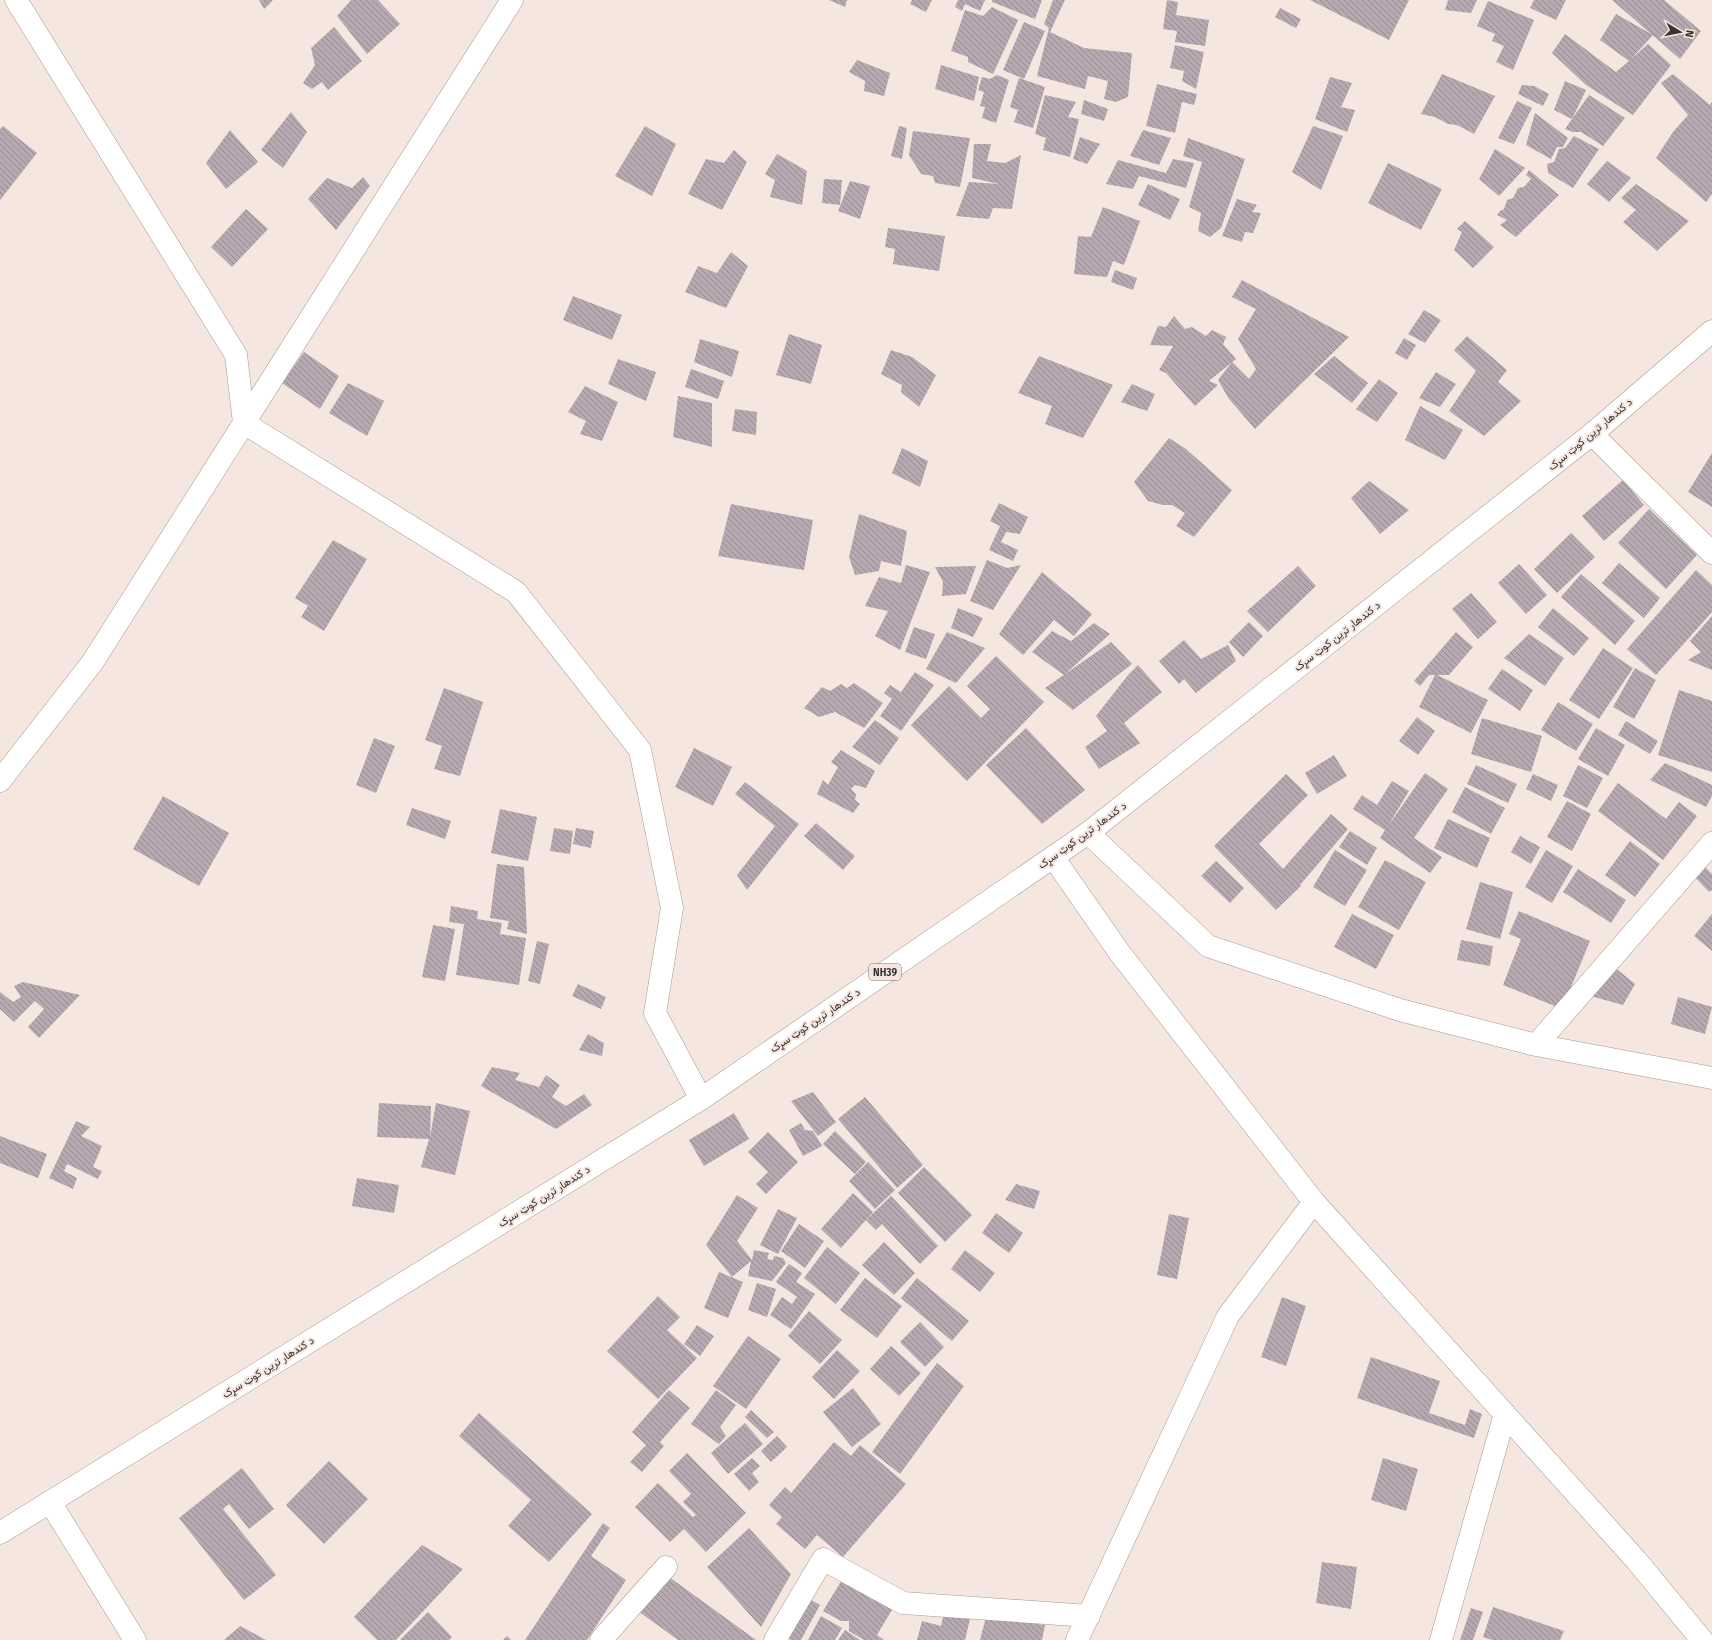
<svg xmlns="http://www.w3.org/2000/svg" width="1712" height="1640" viewBox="0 0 1712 1640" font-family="'Fira Sans',Vazirmatn,sans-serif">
  <defs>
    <pattern id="building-back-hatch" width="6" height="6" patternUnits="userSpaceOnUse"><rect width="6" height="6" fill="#b7a9b1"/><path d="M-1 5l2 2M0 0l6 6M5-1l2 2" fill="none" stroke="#968a91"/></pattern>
  </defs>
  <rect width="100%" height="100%" fill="#f5e7df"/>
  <!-- building -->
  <path fill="url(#building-back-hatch)" d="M259 0H273L264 9Z
    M351 0H378L400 24 367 54 337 16Z
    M829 0H847L845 7Z
    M912 0H932L926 12 910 4Z
    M958 0H985L980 11 965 4 962 11 955 7Z
    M992 0H1042L1035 19 992 2Z
    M1053 0H1065L1050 32 1084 48 1132 53 1128 97 1116 102 1104 99 1108 81 1088 76 1085 89 1037 76 1049 28 1044 24Z
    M1167 0 1178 2 1176 15 1209 20 1205 46 1175 42 1177 31 1163 29Z
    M1310 0H1409L1389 40Z
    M1448 0H1477L1471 13 1445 10Z
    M1534 0H1566L1556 20 1530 8Z
    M1612 0H1664L1701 31 1680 59Z
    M1488 1 1534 20 1513 70 1496 62 1504 46 1492 41 1495 34 1477 26Z
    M992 7 1018 20 993 74 968 62V57L951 51 965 10 983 16Z
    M1280 8 1301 19 1296 28 1275 17Z
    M1616 14 1653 35 1631 59 1648 44 1671 65 1633 115 1586 85 1552 53 1565 34 1616 72 1629 61 1600 40Z
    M1024 22 1045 31 1024 79 1003 70Z
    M334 27 362 61 328 90 322 82 312 89 303 83 315 65 311 48Z
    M1175 45 1204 52 1196 89 1182 81 1184 71 1170 68Z
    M857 60 890 73 884 96 864 91 865 81 849 72Z
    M941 65 979 77 974 101 935 89Z
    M1442 74 1495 96 1474 134 1457 125 1448 124 1435 117 1421 114Z
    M1673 74 1710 105 1712 102V194L1706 202 1656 158 1673 132 1688 115 1661 83Z
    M997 75 1009 80 996 123 982 118 985 107 980 106 984 92 978 90 982 77 990 79Z
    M1330 77 1352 83 1341 107 1355 110 1347 132 1315 119Z
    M1019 78 1045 87 1033 128 1014 122 1018 110 1010 107Z
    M1565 81 1586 90 1572 119 1589 95 1625 118 1603 146 1581 132H1573L1565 129 1572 119 1554 110Z
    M1157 84 1197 94 1194 105 1182 102 1175 133 1146 126Z
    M1522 85 1534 86 1549 94 1543 106 1518 94Z
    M1045 95 1076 102 1068 117 1079 119 1070 157 1043 150 1046 138 1035 134Z
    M1084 100 1108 109 1104 121 1081 114Z
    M1517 101 1532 108 1514 144 1498 138Z
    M291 112 307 132 283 168 261 150Z
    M1535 113 1568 138 1563 147H1557L1551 159 1526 145Z
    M3 126 37 153 0 200V129Z
    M645 126 676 144 652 196 615 176Z
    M899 126 907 128 902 159 891 156Z
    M1313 126 1343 136 1321 190 1292 172Z
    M230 130 258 162 226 189 206 163Z
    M1143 130 1171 138 1159 165 1130 156Z
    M913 131 970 138 960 187 935 183 933 176 921 174 909 155Z
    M1574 136 1599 149 1573 188 1548 173 1547 164 1554 162 1559 149 1565 148Z
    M1080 137 1100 144 1087 164 1073 159Z
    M1188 138 1245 159 1221 228 1210 237 1198 231 1201 213 1189 207 1202 162 1183 156Z
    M974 144H991L987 161 1005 163 1021 155 1012 209 993 208 989 219 956 216 969 182 999 184 972 178Z
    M1495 149 1525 168 1499 196 1479 179Z
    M734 150 747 162 722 210 688 194 706 159 724 163Z
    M777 154 807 171 802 205 770 197 775 180 765 174Z
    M1173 159 1194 163 1186 188 1139 176 1133 189 1106 184 1118 160 1166 173Z
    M1607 161 1631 178 1609 202 1587 184Z
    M1388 163 1442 189 1421 230 1368 203Z
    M1529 170 1559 195 1516 237 1500 225 1507 220 1497 215 1500 211 1504 209 1507 200 1513 198 1518 188 1524 187 1531 179 1526 175Z
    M363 177 370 186 336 230 308 199 327 178 352 188Z
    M824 179 842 180 840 205 822 203Z
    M850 181 870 186 860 219 838 211Z
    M1148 184 1180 199 1170 220 1138 205Z
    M1636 184 1689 221 1657 251 1623 222 1636 210 1621 198Z
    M1237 199 1257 205 1252 212 1261 213 1253 233 1245 232 1242 242 1222 236Z
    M1103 207 1140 221 1124 265 1113 261 1107 277 1074 274 1078 236 1091 237Z
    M246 209 268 229 232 267 211 247Z
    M1465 221 1494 247 1473 268 1454 250 1462 232 1457 229Z
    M888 228 945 236 939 271 893 264 895 249 885 247Z
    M731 252 748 266 726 308 685 292 698 266 717 273Z
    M1115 270 1137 278 1133 290 1111 282Z
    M1242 280 1349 337 1255 429 1229 399 1218 380 1232 362 1249 379 1256 369 1238 339 1256 309 1232 297Z
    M573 296 622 315 612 340 563 320Z
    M1424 310 1441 320 1425 343 1408 334Z
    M1174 316 1185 329 1192 327 1206 336 1212 330 1226 337 1223 344 1236 359 1209 381 1218 385 1195 406 1166 373 1159 370 1173 346 1150 345 1158 326 1166 327Z
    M789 334 822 345 811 384 776 375Z
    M1467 336 1507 370 1498 382 1521 401 1484 436 1449 411 1476 371 1454 350Z
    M1404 338 1416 345 1407 360 1395 353Z
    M700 339 739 351 732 377 694 362Z
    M891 350 912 357 936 375 919 407 901 392 902 385 881 374Z
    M304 352 339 376 320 409 282 383Z
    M1039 356 1113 385 1083 438 1045 424 1052 406 1018 393Z
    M1334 356 1368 383 1352 403 1314 374Z
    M618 359 656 372 646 401 608 384Z
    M691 369 724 381 718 399 685 387Z
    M1436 372 1456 384 1440 407 1419 398Z
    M1379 379 1398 393 1377 422 1356 409Z
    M348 383 384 401 367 436 329 413Z
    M1132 384 1155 394 1147 411 1121 402Z
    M585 386 618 402 602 441 580 434 586 421 568 412Z
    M678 396 712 403V447L673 437Z
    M1420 406 1463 430 1445 460 1405 440Z
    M735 409 757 412 756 435 732 431Z
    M1169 438 1186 449 1232 490 1194 537 1176 526 1185 513 1172 505H1163L1148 501 1134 482Z
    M902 448 928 461 920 487 892 473Z
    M1712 453V507L1688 492Z
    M1623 480 1644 505 1604 541 1582 516Z
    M1369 481 1409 510 1380 534 1351 498Z
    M999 503 1028 517 1020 534 1006 532 1001 542 1018 550 1013 561 989 550 1000 526 990 521Z
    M731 504 813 520 804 570 718 556Z
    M1649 509 1697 555 1666 589 1618 543Z
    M859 514 907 531 901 566 881 561 879 571 855 575 849 557Z
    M1571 533 1595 557 1557 593 1534 569Z
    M333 540 367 559 324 631 301 617 308 606 295 598Z
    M987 560 1007 568 1021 565 993 610 970 601Z
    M1619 563 1660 598 1644 618 1602 583Z
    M1519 564 1547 595 1526 614 1498 583Z
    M906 565 930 572 900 650 875 636 888 611 865 606 879 577 901 583Z
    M976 566 966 594 942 596 943 582 935 567Z
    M1298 566 1316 586 1268 632 1247 611Z
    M1696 570 1712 585V612L1656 675 1627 649Z
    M1042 572 1092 614 1074 636 1054 620 1023 655 999 634Z
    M1581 574 1635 621 1615 645 1561 597Z
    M1471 593 1497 622 1478 639 1452 609Z
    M958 608 983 618 973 637 951 628Z
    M1553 608 1589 638 1574 656 1538 627Z
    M1712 616V670L1688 660 1701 652 1690 641Z
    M1249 622 1263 636 1243 657 1229 642Z
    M1094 623 1110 634 1064 675 1032 652 1052 631 1071 641Z
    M914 627 935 634 926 659 905 652Z
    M947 632 985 648 956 683 926 669Z
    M1456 632 1473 647 1449 675H1437L1488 700 1471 733 1419 707 1435 675H1429L1420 686 1414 681Z
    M1529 634 1564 658 1545 686 1504 658Z
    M1184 640 1201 659 1228 645 1236 661 1196 693 1184 679 1179 684 1159 661Z
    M1111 642 1132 664 1073 710 1045 688Z
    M1603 648 1633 668 1599 719 1569 700Z
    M996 656 1044 702 967 781 911 725 949 686 981 718 990 709 967 686Z
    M1138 665 1162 692 1124 723 1140 743 1099 769 1085 747 1107 731 1096 716 1128 675Z
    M1635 668 1656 680 1634 719 1613 707Z
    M1502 669 1533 690 1520 711 1488 689Z
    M915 672 934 685 901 731 880 716 892 699 884 693 890 685 901 692Z
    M854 683 883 703 864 728 835 712 819 717 804 708 822 687 830 691 841 684 847 688Z
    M444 688 483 702 460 776 434 769 442 746 425 740Z
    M1679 690 1712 701V772L1658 755Z
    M1558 702 1593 724 1576 751 1541 730Z
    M1417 717 1435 731 1418 755 1399 741Z
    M1482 718 1542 736 1531 772 1471 754Z
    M875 720 899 738 880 765 852 747Z
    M1626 721 1658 741 1650 754 1618 735Z
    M1026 728 1085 790 1042 824 986 765Z
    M1596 728 1625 745 1608 776 1578 759Z
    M374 738 395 746 376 793 356 785Z
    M694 748 732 767 713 806 675 787Z
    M841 750 875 771 866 788 855 785 851 789 856 794 855 800 860 804 853 813 817 794 823 780 828 785 838 767 831 762Z
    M1334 755 1347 776 1317 794 1305 773Z
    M1665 763 1712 785V796L1706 807 1650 780Z
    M1476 765 1517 784 1508 803 1467 784Z
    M1578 765 1603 778 1587 808 1563 796Z
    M1425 773 1448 789 1414 838 1442 857 1430 873 1380 838 1385 830 1353 809 1362 795 1377 805 1392 781 1409 791 1388 826Z
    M1286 774 1308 795 1259 844 1283 869 1331 814 1348 829 1300 885 1301 886 1276 910 1214 846Z
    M1533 774 1558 785 1551 801 1526 789Z
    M745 782 799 824 747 890 737 875 775 826 735 794Z
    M1618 783 1666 819 1679 802 1697 816 1663 860 1598 811Z
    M1465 787 1505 808 1491 834 1452 812Z
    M163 796 229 833 199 886 133 849Z
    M1567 801 1591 814 1572 851 1547 837Z
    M412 808 451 821 445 839 406 825Z
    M500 809 537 817 528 861 491 853Z
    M1448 819 1490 838 1477 868 1434 848Z
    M816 823 855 856 843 870 804 836Z
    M554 828 573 831 570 854 550 851Z
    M576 828 594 831 591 848 573 844Z
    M1350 831 1377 848 1367 865 1339 847Z
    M1520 836 1540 847 1531 864 1511 852Z
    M1630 841 1660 864 1635 897 1605 875Z
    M1335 850 1367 870 1345 906 1313 887Z
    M1546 850 1573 866 1552 903 1525 887Z
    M1385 860 1426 882 1399 930 1358 907Z
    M1216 861 1244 888 1230 903 1201 876Z
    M1700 862 1712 874V890L1709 892 1691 873Z
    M497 864 524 867 527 934 507 929 509 921 490 918Z
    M1578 869 1626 900 1611 923 1563 892Z
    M1480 882 1513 892 1500 939 1466 929Z
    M451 906 478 911 477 919 502 923 500 934 526 938 519 985 456 975 464 924 449 922Z
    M1519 911 1590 941 1562 1009 1503 985 1521 939 1509 934Z
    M1352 914 1394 935 1376 969 1334 947Z
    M1712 914V951L1694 936Z
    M433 925 455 929 445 981 422 977Z
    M1461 940 1493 946 1490 966 1457 960Z
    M537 941 549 944 540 984 528 981Z
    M1613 966 1635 984 1623 1005 1587 995Z
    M23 982 80 995 39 1038 28 1027 44 1009 35 1001 14 1022 0 1009V992L13 1002 21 997 14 986Z
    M578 984 606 997 601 1009 572 996Z
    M1678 997 1712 1007 1705 1034 1671 1024Z
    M588 1034 604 1043 602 1056 579 1050Z
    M492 1067 520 1073 515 1080 539 1087 546 1075 560 1085 552 1097 566 1106 584 1094 592 1105 556 1129 481 1086Z
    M813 1092 836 1122 818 1136 791 1101Z
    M865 1097 923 1165 897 1188 838 1119Z
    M379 1103 431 1106 430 1137 436 1103 470 1111 455 1175 421 1167 429 1139 377 1137Z
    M734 1113 749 1139 704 1166 689 1140Z
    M76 1121 90 1127 81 1136 102 1146 93 1167 102 1171 98 1179 67 1164 64 1171 77 1178 73 1189 49 1178Z
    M801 1123 805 1130 813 1131 822 1146 803 1156 789 1130Z
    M835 1131 866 1162 855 1174 823 1144Z
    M768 1132 798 1162 766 1194 756 1184 768 1172 748 1152Z
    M0 1136 47 1154 38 1178 0 1163Z
    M868 1162 895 1190 875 1209 849 1181Z
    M924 1167 972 1215 945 1242 898 1193Z
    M357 1178 399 1185 394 1213 352 1206Z
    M1016 1184 1040 1191 1034 1209 1005 1200Z
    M853 1193 873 1212 841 1248 821 1229Z
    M737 1195 758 1208 737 1241 752 1260 754 1250 769 1253 767 1259 773 1260 774 1256 783 1258 786 1263 772 1281 748 1276 751 1261 732 1277 706 1245Z
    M891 1196 938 1246 920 1264 882 1224 876 1230 866 1220Z
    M778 1209 797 1218 778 1254 760 1245Z
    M996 1213 1023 1233 1009 1253 982 1233Z
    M1169 1214 1189 1218 1177 1279 1157 1275Z
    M799 1224 824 1241 805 1268 781 1251Z
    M884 1242 915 1273 894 1295 862 1265Z
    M827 1247 860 1273 836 1304 804 1278Z
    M965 1250 995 1273 980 1292 951 1269Z
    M789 1264 802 1273 796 1282 815 1294 791 1329 770 1315 782 1297 792 1304 797 1297 776 1282Z
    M719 1272 743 1282 728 1318 704 1308Z
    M865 1278 902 1306 877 1338 840 1310Z
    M917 1278 969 1321 952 1341 901 1298Z
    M757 1283 776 1289 767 1317 748 1310Z
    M658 1296 680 1317 667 1330 697 1358 658 1399 607 1351Z
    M1282 1297 1306 1306 1286 1366 1261 1357Z
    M809 1311 842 1340 820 1364 788 1336Z
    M920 1322 944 1347 925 1367 900 1342Z
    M697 1325 714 1336 700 1356 684 1344Z
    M748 1336 781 1359 746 1409 713 1386Z
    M891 1346 921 1373 899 1396 870 1369Z
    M837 1350 860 1371 834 1399 812 1377Z
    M1371 1357 1440 1381 1429 1413 1465 1425 1470 1409 1482 1414 1474 1438 1357 1398Z
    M937 1363 964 1386 900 1474 872 1452Z
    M853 1388 881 1424 852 1447 823 1412Z
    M669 1390 690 1408 660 1442 664 1446 642 1472 630 1462 646 1445 632 1432Z
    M716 1390 736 1405 720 1427 726 1436 719 1444 691 1424Z
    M751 1410 774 1432 767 1438 745 1417Z
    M479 1413 592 1514 549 1562 508 1526 531 1500 459 1436Z
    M745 1423 763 1444 728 1474 711 1453Z
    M777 1436 787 1447 771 1462 761 1451Z
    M834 1442 851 1456 860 1445 906 1484 843 1557 817 1535 805 1549 776 1524 782 1517 769 1505 785 1487 791 1493Z
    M687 1453 746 1513 706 1552 684 1529 670 1542 635 1507 658 1483 693 1517 696 1515 683 1502 691 1494 669 1471Z
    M752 1458 760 1466 752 1473 759 1482 749 1491 734 1474Z
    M1383 1458 1418 1469 1406 1511 1371 1500Z
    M329 1461 368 1499 324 1544 286 1505Z
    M242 1468 274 1509 249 1529 229 1504 223 1509 276 1575 244 1600 179 1518Z
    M603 1523 610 1528 591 1556 626 1580 587 1640H525Z
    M749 1528 791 1574 761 1627 707 1567Z
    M422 1545 463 1569 396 1640H377L354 1617Z
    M1322 1562 1357 1567 1351 1609 1316 1603Z
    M665 1574 756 1640H678L638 1611Z
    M843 1578 893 1608 877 1635 884 1640H864L849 1631V1621H841L823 1611Z
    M808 1598 820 1605 801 1640H791L786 1637Z
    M1493 1607 1564 1631 1560 1640H1492L1483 1637Z
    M1471 1608 1483 1612 1473 1640H1460Z
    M428 1612 452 1637 449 1640H400Z
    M944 1613 970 1619 965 1640H917L922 1621 941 1626Z
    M821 1616 842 1628 835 1640H808Z
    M986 1617 1045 1625 1042 1640H980Z
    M240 1626 266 1640H224Z
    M845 1630 860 1640H838Z
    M507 1636 511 1640H503Z"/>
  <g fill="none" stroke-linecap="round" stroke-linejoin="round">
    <!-- minor casing -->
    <g stroke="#a69992" stroke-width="23">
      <path id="minor" d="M16 0 236 355 244 423 516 592 640 750 672 908 655 1013 701 1099
        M1592 434 1712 553
        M0 781 92 663 512 0
        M1088 833 1208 946 1400 1010 1536 1045 1712 1078
        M1053 857 1119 952 1314 1202 1636 1560 1702 1640
        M1536 1045 1712 843
        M50 1502 135 1640
        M601 1640 666 1567
        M775 1640 823 1559 903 1603 1089 1616
        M1077 1640 1228 1316 1314 1202
        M1441 1640 1505 1414"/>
    </g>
    <!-- primary casing -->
    <g stroke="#a69992" stroke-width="23">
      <path id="primary" d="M0 1533 701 1099 1088 833 1592 434 1712 331"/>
    </g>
    <!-- minor -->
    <use href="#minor" stroke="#fff" stroke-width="22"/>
    <!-- primary -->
    <use href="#primary" stroke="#fff" stroke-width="22"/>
  </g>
  <g text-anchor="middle" stroke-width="4" stroke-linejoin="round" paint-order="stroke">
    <!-- shield labels -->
    <rect fill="#f5e7df" stroke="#716a65" stroke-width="1" x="869" y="964" width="32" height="16" rx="3"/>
    <g font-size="10" font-weight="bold" fill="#393431">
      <text x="885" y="976">NH39</text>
    </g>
    <!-- street labels -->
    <g font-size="11" fill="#393431" stroke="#f5e7df">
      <text transform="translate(1590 434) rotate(-40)" y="4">د کندهار ترين کوټ سړک</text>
      <text transform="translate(1337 636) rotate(-38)" y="4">د کندهار ترين کوټ سړک</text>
      <text transform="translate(1082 835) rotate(-36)" y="4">د کندهار ترين کوټ سړک</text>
      <text transform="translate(815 1020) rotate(-34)" y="4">د کندهار ترين کوټ سړک</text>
      <text transform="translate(544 1196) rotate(-32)" y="4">د کندهار ترين کوټ سړک</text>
      <text transform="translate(268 1367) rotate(-32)" y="4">د کندهار ترين کوټ سړک</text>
    </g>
  </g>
  <!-- north arrow -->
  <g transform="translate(1680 32) rotate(100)" stroke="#f5e7df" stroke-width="3" paint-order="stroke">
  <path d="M0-3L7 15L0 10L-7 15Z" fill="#393431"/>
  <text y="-6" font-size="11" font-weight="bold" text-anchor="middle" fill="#393431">N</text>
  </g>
</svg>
